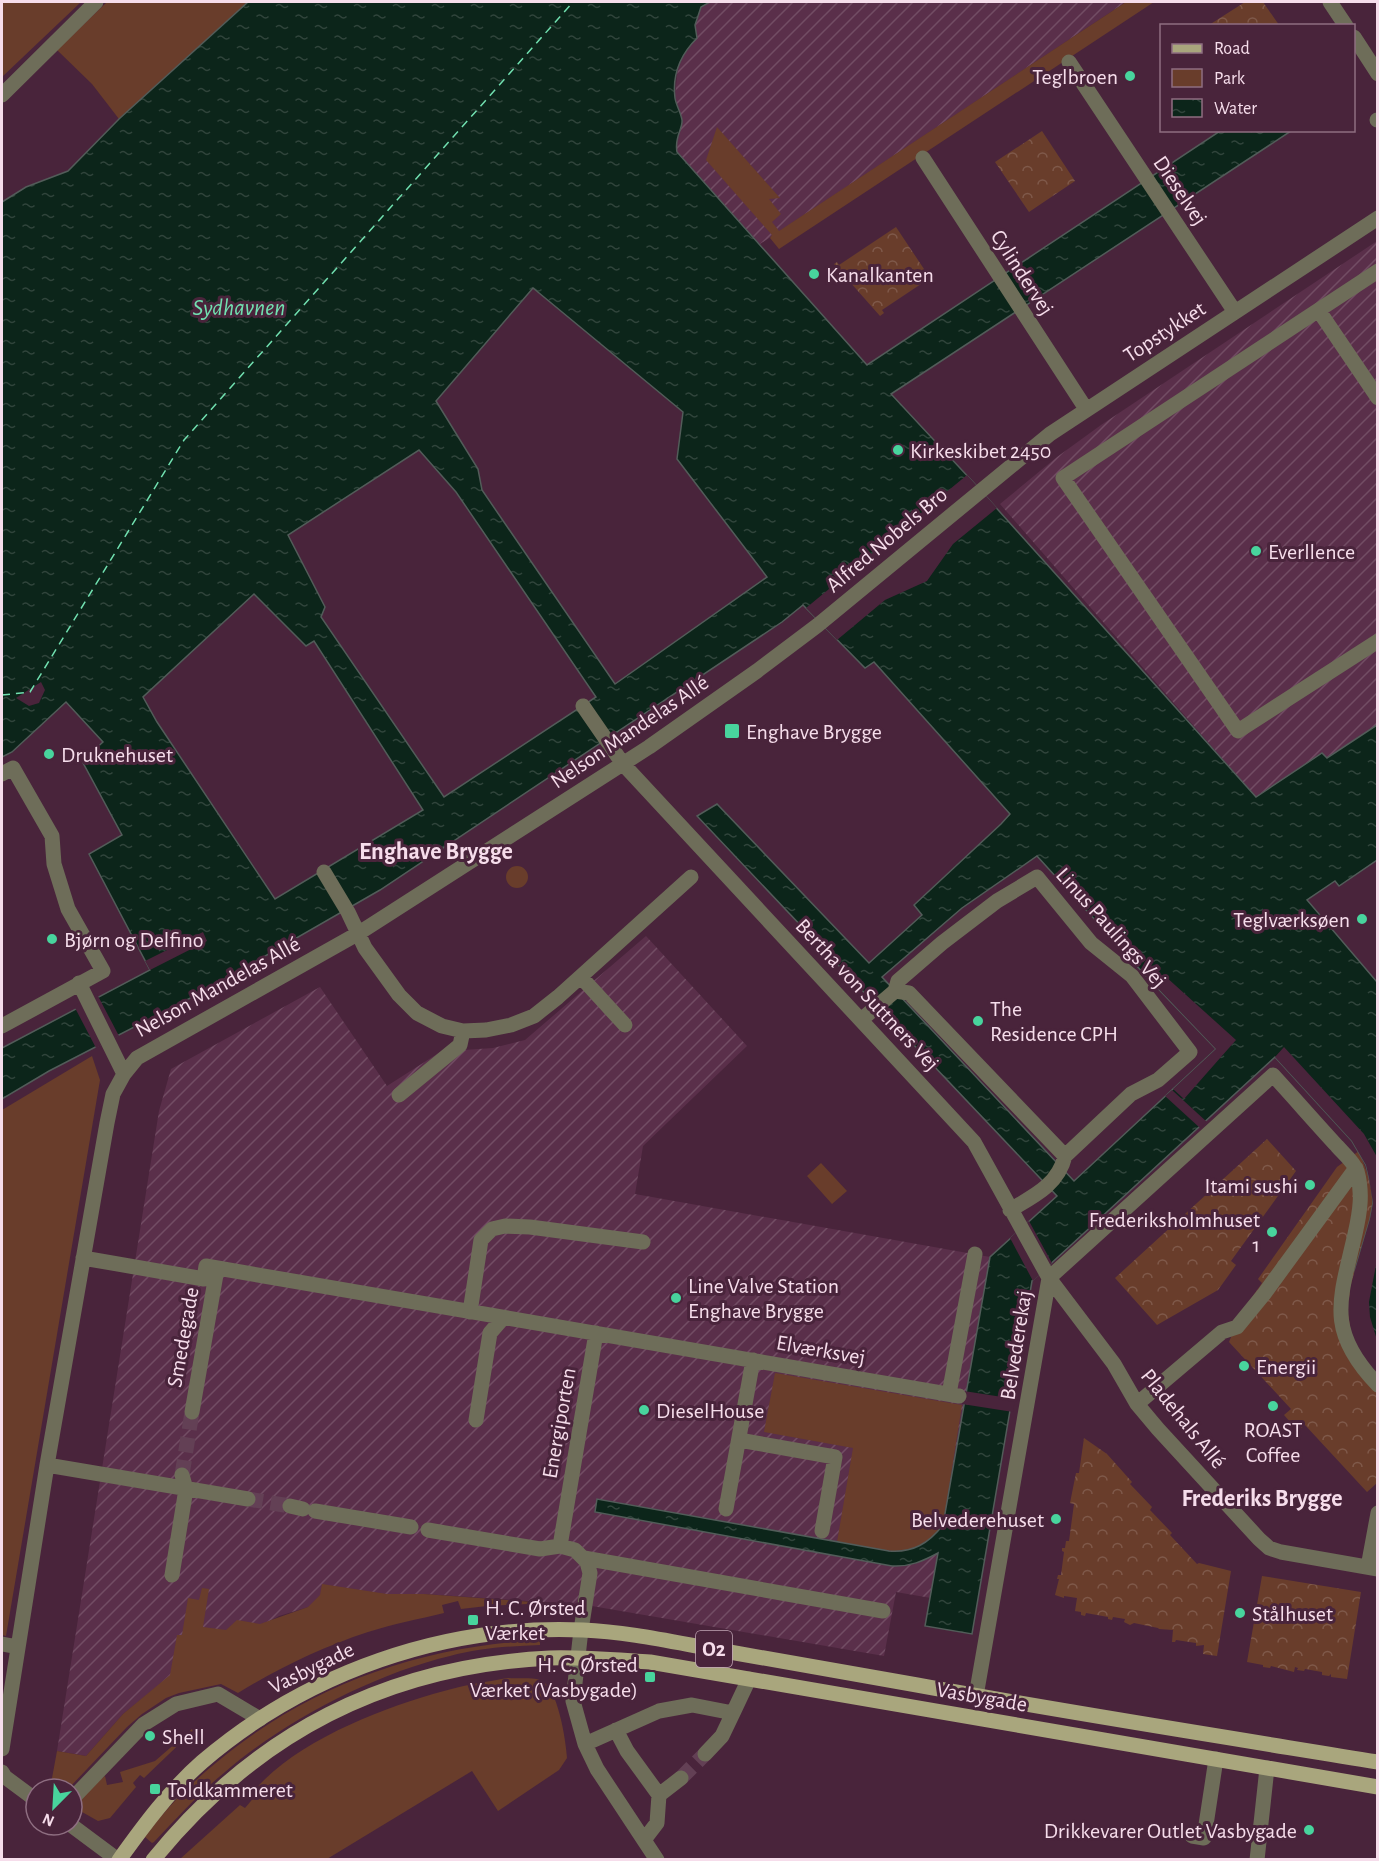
<svg xmlns="http://www.w3.org/2000/svg" width="1379" height="1861" viewBox="0 0 1379 1861" font-family="'Alegreya Sans',sans-serif">
  <defs>
    <pattern id="industrial-furrows" width="10" height="10" patternUnits="userSpaceOnUse" patternTransform="scale(1.5)"><rect width="10" height="10" fill="#5a2f4a"/><path d="M-1 1l2-2M0 10L10 0M9 11l2-2" fill="none" stroke="#724d64"/></pattern>
    <pattern id="forest-crowns" width="20" height="18" patternUnits="userSpaceOnUse" patternTransform="scale(1.5)"><rect width="20" height="18" fill="#693d2b"/><path d="M2 6a3 3 0 1 1 6 0M12 15a3 3 0 1 1 6 0" fill="none" stroke="#7f594a"/></pattern>
    <pattern id="water-ripples" width="26" height="14" patternUnits="userSpaceOnUse" patternTransform="scale(1.5)"><rect width="26" height="14" fill="#0c251a"/><path d="M2 4q2-2 4 0t4 0M15 11q2-2 4 0t4 0" fill="none" stroke="#30443b"/></pattern>
  </defs>
  <rect width="100%" height="100%" fill="#49243b"/>
  <!-- industrial -->
  <path fill="url(#industrial-furrows)" d="M710 2H1126L760 244 677 152 675 145 682 121 675 96 678 66 686 49 697 38 695 25 701 6Z
    M1377 241V725L1326 758 1322 753 1256 797 1000 504 1057 457 1101 425Z
    M646 936 747 1046 643 1146 635 1194 990 1257 931 1598 896 1592 884 1656 586 1605 424 1594H387L315 1605 279 1616 179 1669 123 1714 86 1756 57 1751 159 1111 171 1069 320 987 387 1086 448 1047 464 1050 493 1048 525 1040Z"/>
  <!-- green -->
  <path fill="#693d2b" d="M2 2H81L2 77Z
    M107 2H248L119 119 92 84 57 50Z
    M1126 2H1154L779 249 770 238 772 235 706 160 717 127 780 198 769 199 781 214 772 222 779 231Z
    M506 877a11 11 0 1 1 22 0a11 11 0 1 1-22 0Z
    M92 1056 100 1080 6 1636 2 1635V1110Z
    M821 1163 847 1191 832 1204 807 1176Z
    M775 1373 962 1405 943 1525 934 1536 914 1549 898 1552 837 1542 853 1448 764 1432Z
    M322 1584 387 1594H424L547 1603 487 1606 461 1609 458 1601 442 1605 444 1613C419 1619 393 1624 368 1632 322 1647 279 1668 238 1693L221 1684 179 1693 166 1698 142 1714 127 1727 68 1789H50L57 1751 86 1756 123 1714 170 1675 177 1635H182L188 1598 199 1600 202 1588 209 1589 203 1627 226 1630 237 1620 260 1624 308 1607 320 1595Z
    M540 1640V1645C510 1646 479 1648 450 1656 374 1674 284 1721 225 1772 199 1793 177 1818 154 1842L152 1843 145 1837C165 1809 190 1784 217 1762 309 1685 421 1646 540 1640Z
    M507 1678C517 1679 531 1677 540 1680 558 1685 566 1742 567 1758L559 1770 498 1811 472 1771 327 1859H180L240 1805 245 1808 256 1795 252 1793C294 1742 381 1708 444 1691 464 1685 486 1682 507 1678Z
    M192 1729 193 1731 144 1778 140 1775 133 1783 136 1787 110 1818 98 1821 75 1808 93 1785 105 1776 107 1785 123 1782 120 1772 155 1761Z"/>
  <!-- forest -->
  <path fill="url(#forest-crowns)" d="M1245 2H1263L1279 25H1209Z
    M1042 131 1075 181 1029 212 995 162Z
    M896 227 930 278 882 310 884 313 880 316 834 264 837 262 839 265Z
    M1267 1139 1296 1171 1231 1261 1236 1265 1218 1290 1157 1325 1115 1278Z
    M1359 1151 1369 1178 1373 1203 1370 1219 1349 1291 1377 1374V1483L1367 1492 1305 1425 1298 1431 1284 1415 1291 1409 1229 1342 1241 1313 1262 1283 1258 1279 1337 1167Z
    M1084 1438 1107 1454 1132 1482 1130 1484 1152 1507 1150 1510 1172 1533 1170 1535 1197 1564 1199 1563 1231 1571 1217 1656 1203 1654 1204 1645 1196 1646V1643L1176 1640 1175 1642H1172L1173 1630 1159 1629 1158 1628 1134 1623 1130 1625 1124 1622 1125 1619 1113 1617 1112 1620 1108 1619V1617L1086 1613 1085 1616 1081 1615V1612L1075 1611 1077 1598 1064 1596V1598L1055 1595 1059 1579H1057L1058 1575H1061L1064 1552 1062 1551V1548H1065L1066 1541H1069L1074 1504 1070 1503 1076 1473H1079Z
    M1262 1576 1361 1592 1347 1679 1331 1677V1674L1329 1676 1322 1675V1672L1305 1669 1304 1671 1297 1670 1298 1668 1295 1667 1294 1672 1271 1666 1270 1668 1263 1667V1665L1247 1662Z"/>
  <!-- water -->
  <path fill="url(#water-ripples)" stroke="#525c59" stroke-width="1.5" fill-rule="evenodd" d="M248 2H710L701 7 695 25 697 38C681 54 672 74 675 98 676 105 681 113 682 120 683 129 674 137 677 152L867 365 1220 131H1291L891 394 973 482 1256 797 1322 753 1327 758 1377 725V860L1339 886 1335 881 1307 900 1377 982V1374L1355 1270 1370 1219 1373 1203 1372 1190 1366 1165 1352 1141 1275 1057 1032 1281 972 1634 925 1626 938 1553C923 1561 910 1567 892 1566L595 1512 597 1499 889 1551C913 1553 929 1543 943 1525L990 1257 1057 1196 697 816 717 804 869 963 922 915 914 905 1001 824 1010 814 874 662 865 668 803 605 782 622 380 890 204 991 49 1071 2 1099V1048L150 970 89 854 122 835 82 761 103 742 66 702 12 752 2 757V202L26 187 68 171 119 119ZM533 288 683 412 677 459 767 577 615 684 482 490 478 469 436 401ZM419 450 456 492 596 697 444 797 321 617 325 607 288 535ZM254 594 306 646 314 641 423 810 275 899 157 722 143 697ZM1037 856 1145 975 1216 1049 1074 1181 882 977 962 908Z"/>
  <!-- pier -->
  <path fill="#49243b" d="M967 475 997 508 953 544 927 581 885 600 837 640 806 608Z
    M41 682 45 690 39 703 29 706 16 698Z
    M203 932 207 941 150 970 145 961Z
    M1165 976 1236 1040 1184 1099 1173 1089 1216 1049 1153 983Z
    M97 994 119 1036 96 1048 74 1006Z
    M1284 1047 1364 1134 1377 1157V1260L1369 1302 1370 1317 1377 1340V1374L1367 1362 1352 1339 1347 1307 1355 1270 1370 1219 1373 1203 1369 1178 1366 1165 1352 1141 1275 1057Z
    M1172 1090 1207 1122 1200 1128 1165 1096Z
    M1029 1221 1052 1263 1033 1281 1010 1238Z
    M964 1391 1015 1399 1013 1412 962 1404Z"/>
  <g fill="none" stroke-linecap="round" stroke-linejoin="round">
    <!-- ferry -->
    <path stroke="#71e0b0" stroke-width="1.5" stroke-dasharray="8 6" stroke-linecap="butt" d="M2 695 30 692 184 440 573 2"/>
    <!-- minor-tunnel -->
    <path stroke="#634055" stroke-width="15" stroke-dasharray="15 8" stroke-linecap="butt" d="M182 1475 192 1412
      M248 1499 290 1506
      M681 1778 705 1754"/>
    <!-- minor -->
    <path stroke="#6e6d59" stroke-width="15" d="M1330 2 1346 26
      M1354 37 1378 74
      M1069 62 1235 312
      M2 95 96 2
      M1377 120H1378
      M923 158 1086 409
      M1378 271 1063 478 1238 731 1378 641
      M1319 311 1378 398
      M583 706 623 764 974 1142 1049 1278 1114 1364 1137 1404 1158 1429 1259 1539 1269 1548 1281 1552 1378 1569
      M2 774 13 768 52 836 54 864 68 909 103 971 2 1026
      M324 872 348 912 365 948 399 995 417 1013 442 1026 463 1031 486 1030 511 1025 534 1016 558 997 691 877
      M581 977 625 1025
      M79 983 124 1074
      M895 991 909 993 1065 1156
      M861 1020 895 991 898 981 942 943 997 901 1037 877 1091 943 1132 976 1190 1052 1158 1080 1131 1094 1065 1156C1058 1185 1034 1196 1010 1210
      M399 1095 460 1045 463 1031
      M83 1258 204 1279 206 1266 959 1396
      M470 1312 481 1240 492 1229 505 1226 530 1227 643 1242
      M949 1394 975 1254
      M1137 1404 1222 1332 1237 1327 1264 1294 1356 1168
      M192 1412 217 1269
      M476 1420 490 1333 503 1318
      M739 1440 835 1457 822 1531
      M47 1465 248 1499
      M290 1506 303 1509
      M726 1509 753 1360
      M315 1511 411 1527
      M428 1530 540 1549 560 1546 596 1333
      M560 1546 575 1550 587 1562 590 1573 581 1630 573 1701 585 1744 597 1769 657 1860
      M584 1558 883 1611
      M1368 1567 1378 1513
      M172 1575 186 1489 182 1475
      M2 1644 18 1647
      M976 1696 1049 1278 1273 1075C1294 1098 1315 1122 1337 1146 1343 1153 1354 1162 1357 1171 1363 1193 1360 1212 1355 1234 1340 1300 1325 1330 1378 1385
      M616 1730 627 1751 659 1795 657 1823 644 1840
      M585 1744 659 1711 692 1705 733 1713 749 1679
      M2 1749 47 1465 107 1123 113 1094 124 1074 137 1058 359 933 649 747 757 671 818 625 1050 434 1378 218
      M705 1754 722 1736 733 1713
      M2 1772 5 1777 36 1800
      M659 1795 681 1778
      M72 1799 144 1724 176 1704 218 1694 260 1719
      M71 1825 118 1860
      M1192 1836 1204 1838 1216 1759
      M1257 1860 1267 1768"/>
    <!-- major -->
    <path stroke="#a9a67d" stroke-width="15" d="M119 1860C144 1825 170 1790 202 1762 307 1672 445 1624 583 1630 630 1632 677 1643 724 1651 788 1662 852 1674 917 1685 1070 1713 1224 1737 1378 1762
      M153 1860C256 1733 386 1666 550 1658 583 1657 617 1660 650 1662L1378 1787"/>
  </g>
  <!-- markers -->
  <g fill="#48d49d" stroke="#49243b" stroke-width="2">
    <circle cx="1130" cy="76" r="6"/>
    <circle cx="814" cy="274" r="6"/>
    <circle cx="898" cy="450" r="6"/>
    <circle cx="1256" cy="551" r="6"/>
    <rect x="724" y="723" width="16" height="16" rx="3"/>
    <circle cx="49" cy="754" r="6"/>
    <circle cx="1362" cy="919" r="6"/>
    <circle cx="52" cy="939" r="6"/>
    <circle cx="978" cy="1021" r="6"/>
    <circle cx="1310" cy="1185" r="6"/>
    <circle cx="1272" cy="1232" r="6"/>
    <circle cx="676" cy="1298" r="6"/>
    <circle cx="1244" cy="1366" r="6"/>
    <circle cx="1273" cy="1406" r="6"/>
    <circle cx="644" cy="1410" r="6"/>
    <circle cx="1056" cy="1519" r="6"/>
    <circle cx="1240" cy="1613" r="6"/>
    <rect x="467" y="1614" width="12" height="12" rx="3"/>
    <rect x="644" y="1671" width="12" height="12" rx="3"/>
    <circle cx="150" cy="1736" r="6"/>
    <rect x="149" y="1783" width="12" height="12" rx="3"/>
    <circle cx="1309" cy="1830" r="6"/>
  </g>
  <g text-anchor="middle" stroke-width="6" stroke-linejoin="round" paint-order="stroke">
    <!-- shield labels -->
    <rect fill="#49243b" stroke="#c2a6b6" stroke-width="1.5" x="696" y="1631" width="36" height="36" rx="4.5"/>
    <g font-size="21" font-weight="bold" fill="#f6ddeb">
      <text x="714" y="1656">O2</text>
    </g>
    <!-- poi labels -->
    <g font-size="22" fill="#f6ddeb" stroke="#49243b" text-anchor="start">
      <text x="1118" y="84" text-anchor="end">Teglbroen</text>
      <text x="826" y="282">Kanalkanten</text>
      <text x="910" y="458">Kirkeskibet 2450</text>
      <text x="1268" y="559">Everllence</text>
      <text x="746" y="739">Enghave Brygge</text>
      <text x="61" y="762">Druknehuset</text>
      <text x="1350" y="927" text-anchor="end">Teglværksøen</text>
      <text x="64" y="947">Bjørn og Delfino</text>
      <text x="990" y="1016">The<tspan x="990" dy="25">Residence CPH</tspan></text>
      <text x="1298" y="1193" text-anchor="end">Itami sushi</text>
      <text x="1260" y="1227" text-anchor="end">Frederiksholmhuset<tspan x="1260" dy="25">1</tspan></text>
      <text x="688" y="1293">Line Valve Station<tspan x="688" dy="25">Enghave Brygge</tspan></text>
      <text x="1256" y="1374">Energii</text>
      <text x="656" y="1418">DieselHouse</text>
      <text x="1273" y="1437" text-anchor="middle">ROAST<tspan x="1273" dy="25">Coffee</tspan></text>
      <text x="1044" y="1527" text-anchor="end">Belvederehuset</text>
      <text x="485" y="1615">H. C. Ørsted<tspan x="485" dy="25">Værket</tspan></text>
      <text x="1252" y="1621">Stålhuset</text>
      <text x="638" y="1672" text-anchor="end">H. C. Ørsted<tspan x="638" dy="25">Værket (Vasbygade)</tspan></text>
      <text x="162" y="1744">Shell</text>
      <text x="167" y="1797">Toldkammeret</text>
      <text x="1297" y="1838" text-anchor="end">Drikkevarer Outlet Vasbygade</text>
    </g>
    <!-- street labels -->
    <g font-size="22" fill="#f6ddeb" stroke="#49243b">
      <text transform="translate(1181 190) rotate(56)" y="8">Dieselvej</text>
      <text transform="translate(1023 272) rotate(57)" y="8">Cylindervej</text>
      <text transform="translate(1164 331) rotate(-33)" y="8">Topstykket</text>
      <text transform="translate(886 539) rotate(-40)" y="8">Alfred Nobels Bro</text>
      <text transform="translate(629 731) rotate(-34)" y="8">Nelson Mandelas Allé</text>
      <text transform="translate(1112 927) rotate(48)" y="8">Linus Paulings Vej</text>
      <text transform="translate(217 986) rotate(-29)" y="8">Nelson Mandelas Allé</text>
      <text transform="translate(868 994) rotate(47)" y="8">Bertha von Suttners Vej</text>
      <text transform="translate(182 1337) rotate(-80)" y="8">Smedegade</text>
      <text transform="translate(1015 1345) rotate(-81)" y="8">Belvederekaj</text>
      <text transform="translate(821 1349) rotate(10)" y="8">Elværksvej</text>
      <text transform="translate(1184 1418) rotate(51)" y="8">Pladehals Allé</text>
      <text transform="translate(558 1423) rotate(-80)" y="8">Energiporten</text>
      <text transform="translate(311 1667) rotate(-26)" y="8">Vasbygade</text>
      <text transform="translate(982 1696) rotate(10)" y="8">Vasbygade</text>
    </g>
    <!-- water labels -->
    <g font-size="24" font-style="italic" fill="#71e0b0" stroke="#49243b">
      <text x="239" y="315">Sydhavnen</text>
    </g>
    <!-- neighbourhood labels -->
    <g font-size="24" font-weight="bold" fill="#f6ddeb" stroke="#49243b">
      <text x="436" y="859">Enghave Brygge</text>
      <text x="1262" y="1506">Frederiks Brygge</text>
    </g>
  </g>
  <!-- border -->
  <rect width="1379" height="1861" fill="none" stroke="#f6ddeb" stroke-width="6"/>
  <!-- legend -->
  <rect x="1160" y="24" width="195" height="108" fill="#49243b" stroke="#8e6e81" stroke-width="1.5"/>
  <rect x="1172" y="44" width="30" height="9" fill="#a9a67d" stroke="#8e6e81" stroke-width="1.5"/>
  <text x="1214" y="54" font-size="18" fill="#f6ddeb">Road</text>
  <rect x="1172" y="69" width="30" height="18" fill="#693d2b" stroke="#8e6e81" stroke-width="1.5"/>
  <text x="1214" y="84" font-size="18" fill="#f6ddeb">Park</text>
  <rect x="1172" y="99" width="30" height="18" fill="url(#water-ripples)" stroke="#8e6e81" stroke-width="1.5"/>
  <text x="1214" y="114" font-size="18" fill="#f6ddeb">Water</text>
  <!-- north arrow -->
  <g transform="translate(54 1807) rotate(204)"><circle r="28" fill="#49243b" stroke="#8e6e81" stroke-width="1.5"/>
  <path d="M0-4.5L10 22L0 15L-10 22Z" fill="#48d49d"/>
  <text y="-9" font-size="16" font-weight="bold" text-anchor="middle" fill="#f6ddeb">N</text>
  </g>
</svg>
